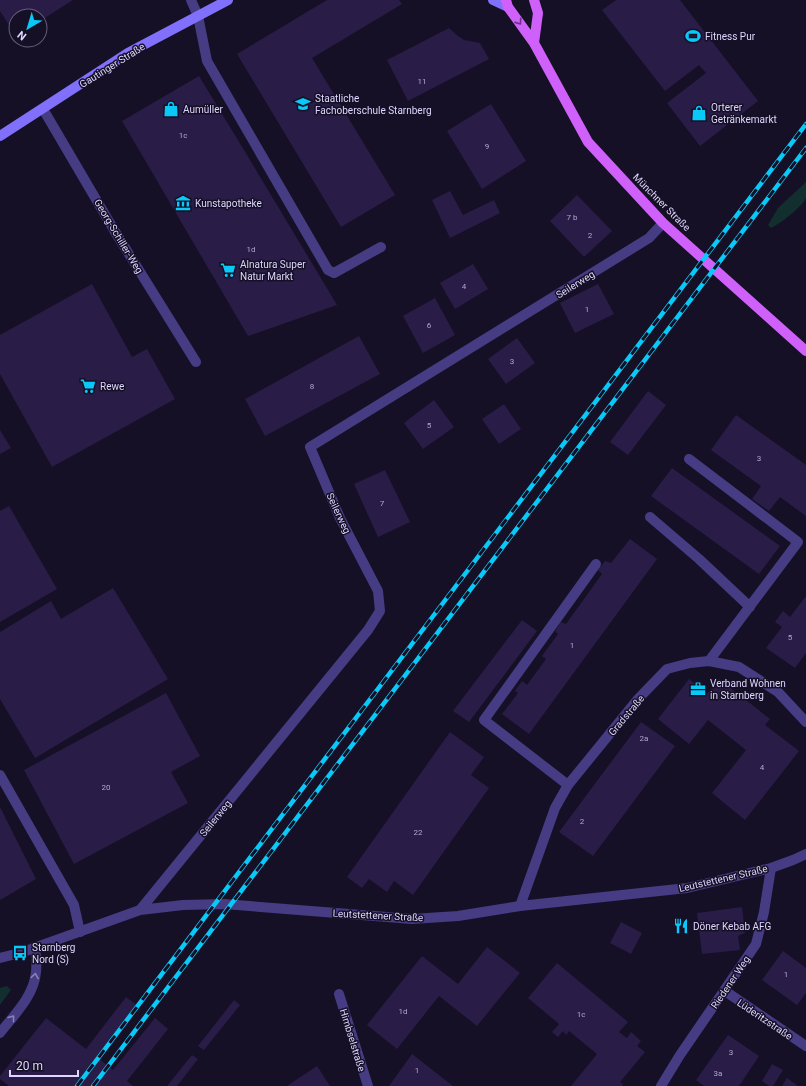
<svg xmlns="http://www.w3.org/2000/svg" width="806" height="1086" viewBox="0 0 806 1086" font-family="Roboto,sans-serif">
  <rect width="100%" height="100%" fill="#161026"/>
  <!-- green -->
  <path fill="#132e2f" d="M806 182C806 187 806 194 806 198 801 208 780 224 771 228L768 225 778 208Z
    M7 986 11 990 0 1005V988Z"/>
  <!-- building -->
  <path fill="#291c46" d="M0 0H73L40 21V16H16V36L0 11Z
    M327 0H399L402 4 312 58 395 195 341 227 237 54Z
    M616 0H680L758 101 700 146 667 103 706 73 699 65 665 91 602 10Z
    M449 28 458 36 464 40 480 43 489 59 408 101 387 60Z
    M199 76 244 150 337 305 248 336 122 121Z
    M491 104 526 161 482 189 447 131Z
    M450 191 463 215 494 200 500 213 450 238 432 200Z
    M577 195 612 231 584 257 550 221Z
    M473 264 488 289 455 309 440 283Z
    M92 284 132 357 147 349 175 399 52 467 0 374V335Z
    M598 284 614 314 575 333 560 303Z
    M435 298 455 335 423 353 403 316Z
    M359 336 380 374 265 436 245 399Z
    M517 338 535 363 506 384 488 359Z
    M648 391 666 405 628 455 610 442Z
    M434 400 454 427 423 449 404 423Z
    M504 404 521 429 499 444 482 419Z
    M736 415 806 465V516L780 497 769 511 752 499 761 486 711 450Z
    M0 430 11 448 0 454Z
    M672 468 780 546 759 574 651 496Z
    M385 470 410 522 378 537 354 484Z
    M9 506 57 589 0 622V511Z
    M630 539 657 559 529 734 502 714 518 693 515 691 522 681 527 685 546 659 542 656 558 634 555 631 561 622 566 624 602 574 598 570 605 561 611 563Z
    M113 588 168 679 35 758 0 699V632L51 601 61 619Z
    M806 596V653L795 668 766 648 782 627 775 622 783 611 790 617Z
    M522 620 537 631 469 722 453 711Z
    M689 679 707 694 719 679 770 719 765 725 799 751 745 820 712 793 746 750 708 720 689 744 658 719Z
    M166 693 200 756 171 772 188 803 74 864 24 770Z
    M641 722 675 746 593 856 559 832Z
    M450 732 484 757 471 775 489 788 413 895 394 881 387 892 369 879 362 888 347 877Z
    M0 807 36 879 0 900Z
    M742 907 745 933 738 936 740 950 702 954 697 913Z
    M621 922 642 933 631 954 610 943Z
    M487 947 520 973 477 1026 439 996 397 1049 367 1025 422 956 458 984Z
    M783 951 806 968V993L797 1005 762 980Z
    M557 963 628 1022 619 1032 627 1038 631 1032 641 1041 637 1046 645 1052 620 1082 623 1084 622 1086H571L597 1054 569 1031 566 1035 563 1031 558 1037 552 1032 559 1024 528 998Z
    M126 997 138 1006 98 1058 113 1070 155 1018 168 1029 127 1081 133 1086H9L0 1079V1076L46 1018 86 1049Z
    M234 1000 240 1005 204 1050 198 1046Z
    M728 1035 759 1056 739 1086H704L696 1080Z
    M412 1054 453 1086H389Z
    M192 1055 198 1059 177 1086H167Z
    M772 1064 783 1070 773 1086H769L762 1081Z
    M317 1066 330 1086H287Z
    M787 1078 798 1086H782Z"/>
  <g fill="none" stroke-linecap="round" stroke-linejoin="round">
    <!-- lane -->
    <path stroke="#463c83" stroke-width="10" d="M191 0 198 16 207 61 328 270 334 273 381 247
      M43 109 114 230 196 362
      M689 459 798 542 709 661
      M650 517 699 559 750 607
      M0 775 74 905 80 932
      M568 785 484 720 596 564"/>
    <!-- street -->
    <path stroke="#463c83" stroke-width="10" d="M520 906 555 808 568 785 638 699 667 669 690 663 709 661 739 667 778 692 806 722
      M140 910 368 630 380 611 378 591 340 518 310 447 649 238 663 223
      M0 958 20 953 140 910 183 905 224 904 412 919 458 916 520 906 687 888 771 868 793 860 806 854
      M725 991 806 1046
      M339 994 368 1086
      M0 1033C14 1015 34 996 36 972 37 964 36 955 35 947
      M661 1086 680 1055 756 944 764 912 771 868"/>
    <!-- secondary -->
    <path stroke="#8070fb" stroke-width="10" d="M493 0 508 7
      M0 136 128 53 228 0"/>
    <!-- primary -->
    <path stroke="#cf60fa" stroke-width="10" d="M506 0 508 7 534 43 588 142 663 223 806 351
      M534 43 538 13 534 0"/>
    <!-- rail casing -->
    <g stroke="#08c9f8" stroke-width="4.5">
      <path id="rail" d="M77 1086 806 124
        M93 1086 806 148"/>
    </g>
    <!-- rail -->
    <use href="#rail" stroke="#161026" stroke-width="3" stroke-dasharray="9" stroke-linecap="butt"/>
  </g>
  <!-- one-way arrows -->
  <defs><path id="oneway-chevron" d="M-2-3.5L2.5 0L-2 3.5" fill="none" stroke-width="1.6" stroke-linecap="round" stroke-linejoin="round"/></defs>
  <use stroke="#693485" href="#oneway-chevron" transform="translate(519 22) rotate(55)"/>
  <g stroke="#8a81ba">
    <use href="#oneway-chevron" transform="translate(35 976) rotate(-81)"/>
    <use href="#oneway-chevron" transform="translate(12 1018) rotate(-52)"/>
  </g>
  <!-- icons -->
  <defs>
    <g id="stadium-bare" transform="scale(1.2)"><path d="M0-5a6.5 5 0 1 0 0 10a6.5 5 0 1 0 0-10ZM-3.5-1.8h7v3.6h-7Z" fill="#08c9f8" stroke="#161026" stroke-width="2.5" paint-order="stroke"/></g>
    <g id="school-bare" transform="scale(1.2)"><path d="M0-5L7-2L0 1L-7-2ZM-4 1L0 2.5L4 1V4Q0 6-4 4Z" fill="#08c9f8" stroke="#161026" stroke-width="2.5" paint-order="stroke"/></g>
    <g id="shop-bare" transform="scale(1.2)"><path d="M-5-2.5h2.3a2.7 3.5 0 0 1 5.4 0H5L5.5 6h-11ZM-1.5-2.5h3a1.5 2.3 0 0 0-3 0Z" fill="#08c9f8" stroke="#161026" stroke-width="2.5" paint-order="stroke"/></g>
    <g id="museum-bare" transform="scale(1.2)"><path d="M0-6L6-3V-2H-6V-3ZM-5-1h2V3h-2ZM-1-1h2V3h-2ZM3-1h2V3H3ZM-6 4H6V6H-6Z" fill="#08c9f8" stroke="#161026" stroke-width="2.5" paint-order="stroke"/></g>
    <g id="supermarket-bare" transform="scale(1.2)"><path d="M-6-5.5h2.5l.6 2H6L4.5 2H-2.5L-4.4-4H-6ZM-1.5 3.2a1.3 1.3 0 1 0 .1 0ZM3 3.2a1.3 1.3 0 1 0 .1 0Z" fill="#08c9f8" stroke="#161026" stroke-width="2.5" paint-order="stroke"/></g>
    <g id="office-bare" transform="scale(1.2)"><path d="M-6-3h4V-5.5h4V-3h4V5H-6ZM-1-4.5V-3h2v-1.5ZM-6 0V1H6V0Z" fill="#08c9f8" stroke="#161026" stroke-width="2.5" paint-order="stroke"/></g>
    <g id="restaurant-bare" transform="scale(1.2)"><path d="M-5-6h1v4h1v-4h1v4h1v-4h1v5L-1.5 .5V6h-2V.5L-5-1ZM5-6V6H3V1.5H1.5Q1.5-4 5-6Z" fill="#08c9f8" stroke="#161026" stroke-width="2.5" paint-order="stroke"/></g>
    <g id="bus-bare" transform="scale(1.2)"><path d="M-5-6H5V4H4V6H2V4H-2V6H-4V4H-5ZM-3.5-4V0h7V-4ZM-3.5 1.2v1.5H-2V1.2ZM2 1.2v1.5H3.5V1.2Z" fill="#08c9f8" stroke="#161026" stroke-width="2.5" paint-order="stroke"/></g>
  </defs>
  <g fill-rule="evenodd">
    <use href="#stadium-bare" x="693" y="36"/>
    <use href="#school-bare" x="303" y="104"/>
    <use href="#shop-bare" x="171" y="109"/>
    <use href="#shop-bare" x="699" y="113"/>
    <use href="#museum-bare" x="183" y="203"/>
    <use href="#supermarket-bare" x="228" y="270"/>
    <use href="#supermarket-bare" x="88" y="386"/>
    <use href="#office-bare" x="698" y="689"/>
    <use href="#restaurant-bare" x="681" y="926"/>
    <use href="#bus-bare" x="20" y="953"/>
  </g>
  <g text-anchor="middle" stroke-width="3" stroke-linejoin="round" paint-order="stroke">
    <!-- number labels -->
    <g font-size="8" fill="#b1a8d0">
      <text x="422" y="84">11</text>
      <text x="183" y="138">1c</text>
      <text x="487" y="149">9</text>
      <text x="572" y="220">7 b</text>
      <text x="590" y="238">2</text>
      <text x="251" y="252">1d</text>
      <text x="464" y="289">4</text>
      <text x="587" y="312">1</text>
      <text x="429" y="328">6</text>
      <text x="512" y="364">3</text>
      <text x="312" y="389">8</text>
      <text x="429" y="428">5</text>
      <text x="759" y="461">3</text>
      <text x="382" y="506">7</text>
      <text x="790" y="640">5</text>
      <text x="572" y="648">1</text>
      <text x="644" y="741">2a</text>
      <text x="762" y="770">4</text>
      <text x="106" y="790">20</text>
      <text x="582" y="824">2</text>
      <text x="418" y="835">22</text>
      <text x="786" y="977">1</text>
      <text x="403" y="1014">1d</text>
      <text x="581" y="1017">1c</text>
      <text x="731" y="1055">3</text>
      <text x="417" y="1073">1</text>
      <text x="718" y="1076">3a</text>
    </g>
    <!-- poi labels -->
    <g font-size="10" fill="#ded6fe" stroke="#161026" text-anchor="start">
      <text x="705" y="40">Fitness Pur</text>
      <text x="315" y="102">Staatliche<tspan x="315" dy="12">Fachoberschule Starnberg</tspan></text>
      <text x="711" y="111">Orterer<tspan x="711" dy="12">Getränkemarkt</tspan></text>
      <text x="183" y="113">Aumüller</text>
      <text x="195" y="207">Kunstapotheke</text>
      <text x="240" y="268">Alnatura Super<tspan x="240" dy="12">Natur Markt</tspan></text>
      <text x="100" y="390">Rewe</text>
      <text x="710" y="687">Verband Wohnen<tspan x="710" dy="12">in Starnberg</tspan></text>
      <text x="693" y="930">Döner Kebab AFG</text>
      <text x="32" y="951">Starnberg<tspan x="32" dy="12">Nord (S)</tspan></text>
    </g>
    <!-- street labels -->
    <g font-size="10" fill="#ded6fe" stroke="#161026">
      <text transform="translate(112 65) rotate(-32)" y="4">Gautinger Straße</text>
      <text transform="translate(662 202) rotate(45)" y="4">Münchner Straße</text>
      <text transform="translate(119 236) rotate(59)" y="4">Georg-Schiller-Weg</text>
      <text transform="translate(575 284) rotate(-32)" y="4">Seilerweg</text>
      <text transform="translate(339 513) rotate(65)" y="4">Seilerweg</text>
      <text transform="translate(626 715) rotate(-50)" y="4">Gradstraße</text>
      <text transform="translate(215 818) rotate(-51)" y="4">Seilerweg</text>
      <text transform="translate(723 878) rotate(-13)" y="4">Leutstettener Straße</text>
      <text transform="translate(378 915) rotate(3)" y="4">Leutstettener Straße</text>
      <text transform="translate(730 982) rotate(-56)" y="4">Riedener Weg</text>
      <text transform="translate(765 1019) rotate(34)" y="4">Lüderitzstraße</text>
      <text transform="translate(353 1040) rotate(73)" y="4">Himbselstraße</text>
    </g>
  </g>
  <!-- north arrow -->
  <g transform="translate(28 28) rotate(218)"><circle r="19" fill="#161026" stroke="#665f7c"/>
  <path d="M0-3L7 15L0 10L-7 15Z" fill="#08c9f8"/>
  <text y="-6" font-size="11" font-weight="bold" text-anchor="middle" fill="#ded6fe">N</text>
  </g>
  <!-- scale -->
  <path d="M10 1070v6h68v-6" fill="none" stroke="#ded6fe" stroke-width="2"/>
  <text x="16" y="1070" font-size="12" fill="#ded6fe" stroke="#161026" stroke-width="3" paint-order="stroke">20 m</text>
</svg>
